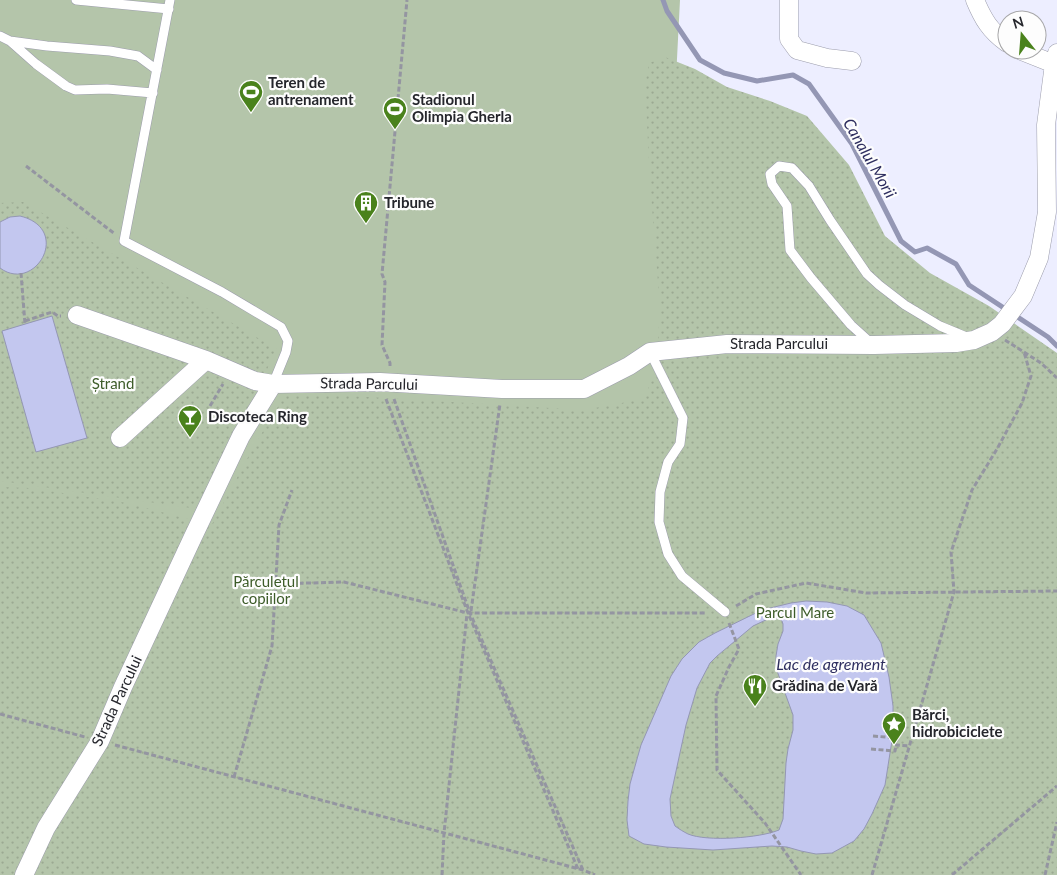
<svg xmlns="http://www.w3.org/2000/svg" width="1057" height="875" viewBox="0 0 1057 875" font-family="Lato,sans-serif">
  <defs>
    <pattern id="park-dots" width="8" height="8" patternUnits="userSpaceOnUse" patternTransform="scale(1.25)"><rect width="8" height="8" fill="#b4c5aa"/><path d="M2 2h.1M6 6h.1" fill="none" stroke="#9ba992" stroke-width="1.8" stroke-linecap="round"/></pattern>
  </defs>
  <rect width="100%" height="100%" fill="#edeeff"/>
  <!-- grass -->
  <path fill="#b4c5aa" d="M0 0H680L676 78 1057 875H0Z"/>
  <!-- park -->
  <path fill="url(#park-dots)" d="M665 57 695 69 727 87 770 101 807 116 849 165 885 236 930 273 989 306 1057 353V875H0V487L31 488 127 503 188 519 211 526 254 446 285 395H335L584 410 643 399 656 372 660 308 650 182 645 85 649 63Z
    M23 202 277 349 198 509 1 481 0 203Z"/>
  <!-- water -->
  <path fill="#c3c7ef" stroke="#9497b4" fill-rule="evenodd" d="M20 216C73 229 35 294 0 268V222L10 217Z
    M52 316 87 438 36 452 2 331Z
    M806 601 827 602 847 606 864 615 881 643 889 677 893 706V734L885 785 872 814 864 829 854 841 832 853 816 854 801 851 787 847 772 846 713 850 666 847 644 844 629 836 627 820 628 801 630 784 641 745 671 676 682 659 699 642 715 633 762 610 791 603ZM770 618H778L782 621 783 624V631L778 644 776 656V668L793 715V730L788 749 786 763 783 819 779 830C760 838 707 842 688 834 684 832 679 829 675 826L671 816 670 799 686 725 697 688 710 663 717 656 753 626Z"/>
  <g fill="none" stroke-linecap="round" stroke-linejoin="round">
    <!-- stream -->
    <path stroke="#9497b4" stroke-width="5" d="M663 0 667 11 700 60 724 73 757 81 793 75 809 84 852 144 901 241 915 252 927 248 956 264 969 285 1048 337 1057 346"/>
    <!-- lane casing -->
    <g stroke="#9c9dac" stroke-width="10">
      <path id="lane" d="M76 0 169 9
        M170 0 124 241 222 292 281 327 288 341 286 352 273 384
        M0 36 10 41 47 46 110 51 138 56 157 70
        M10 41 36 64 66 86 75 90 107 89 153 93
        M872 344 851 325 811 278 790 250 787 206 772 184 770 174 779 166 792 168 809 186 830 220 867 274 879 285 905 305 940 326 969 338
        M650 352 683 418 680 444 668 462 660 492 659 522 668 554 682 576 725 612"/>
    </g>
    <!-- street casing -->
    <g stroke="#9c9dac" stroke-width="19">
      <path id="street" d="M789 0V39L797 50 827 58 852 61
        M975 0C983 19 990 31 1007 43
        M1019 50 1054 64 1057 66
        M77 315 206 360 255 381 273 384 380 382 502 389H584L629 366 650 352 727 344 874 345 956 343 974 340 992 332 1002 324 1023 296 1039 258 1047 212 1046 125 1054 64 1057 53
        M120 438 206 360
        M24 875 46 828 100 741 123 687 192 539 241 436 273 384"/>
    </g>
    <!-- path -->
    <path stroke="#9495a1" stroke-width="3" stroke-dasharray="5 2.5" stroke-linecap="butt" d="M26 166 115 234
      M21 273 25 324
      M25 321 52 312 58 316H61
      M1005 340 1041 363 1057 378
      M390 366V363L382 345 385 282 382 274 407 0
      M386 399 468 613 578 869
      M394 399 470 613 583 870
      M210 406 223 384
      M276 584 344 582 468 613H706
      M736 606 756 594 806 583 866 593 1057 591
      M471 611 500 404
      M729 623 739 649 729 667 716 696 717 770 765 823 801 875
      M0 714 85 737
      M873 736 897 738 896 745 909 746
      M115 745 583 870 595 875
      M871 749 895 751 896 745
      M234 777 272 646 279 525 292 490
      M442 875 444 833 467 614
      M872 875 954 592 951 552 972 490 997 449 1022 403 1031 376 1024 352
      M952 875 1057 786
      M1045 875 1057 822"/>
    <!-- lane -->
    <use href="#lane" stroke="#fff" stroke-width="9"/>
    <!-- street -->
    <use href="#street" stroke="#fff" stroke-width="18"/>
  </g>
  <!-- icons -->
  <defs>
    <g id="stadium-pin" transform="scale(1.25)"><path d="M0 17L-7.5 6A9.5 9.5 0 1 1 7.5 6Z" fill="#4a821c" stroke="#fdfdfd"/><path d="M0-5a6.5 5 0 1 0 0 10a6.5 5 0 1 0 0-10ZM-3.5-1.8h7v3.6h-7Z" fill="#fff"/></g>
    <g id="building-pin" transform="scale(1.25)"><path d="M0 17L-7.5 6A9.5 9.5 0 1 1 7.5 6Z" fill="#4a821c" stroke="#fdfdfd"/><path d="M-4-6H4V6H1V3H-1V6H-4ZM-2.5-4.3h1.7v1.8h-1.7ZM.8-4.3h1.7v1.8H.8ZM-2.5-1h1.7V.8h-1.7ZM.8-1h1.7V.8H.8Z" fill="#fff"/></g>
    <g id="bar-pin" transform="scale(1.25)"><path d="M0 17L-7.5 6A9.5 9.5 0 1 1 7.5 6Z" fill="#4a821c" stroke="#fdfdfd"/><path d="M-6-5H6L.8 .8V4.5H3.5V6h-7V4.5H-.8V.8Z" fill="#fff"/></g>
    <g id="restaurant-pin" transform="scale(1.25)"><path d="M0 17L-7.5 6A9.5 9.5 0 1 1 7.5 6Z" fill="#4a821c" stroke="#fdfdfd"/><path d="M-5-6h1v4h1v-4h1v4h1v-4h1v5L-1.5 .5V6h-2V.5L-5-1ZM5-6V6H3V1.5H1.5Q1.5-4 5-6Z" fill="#fff"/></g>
    <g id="sight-pin" transform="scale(1.25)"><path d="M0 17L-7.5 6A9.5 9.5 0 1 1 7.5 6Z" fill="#4a821c" stroke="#fdfdfd"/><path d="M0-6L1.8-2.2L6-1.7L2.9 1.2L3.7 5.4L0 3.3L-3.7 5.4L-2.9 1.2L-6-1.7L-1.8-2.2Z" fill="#fff"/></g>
  </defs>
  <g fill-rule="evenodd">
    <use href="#stadium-pin" x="251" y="92"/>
    <use href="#stadium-pin" x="395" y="109"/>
    <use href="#building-pin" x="366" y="203"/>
    <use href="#bar-pin" x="190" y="417"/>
    <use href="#restaurant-pin" x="755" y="686"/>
    <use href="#sight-pin" x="894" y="724"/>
  </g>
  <g text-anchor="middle" stroke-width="4.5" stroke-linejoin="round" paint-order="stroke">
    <!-- poi labels -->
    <g font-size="15" font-weight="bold" fill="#25262c" stroke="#fdfdfd" text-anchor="start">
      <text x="268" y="88">Teren de<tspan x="268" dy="17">antrenament</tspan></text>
      <text x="412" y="105">Stadionul<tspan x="412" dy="17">Olimpia Gherla</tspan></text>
      <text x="384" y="208">Tribune</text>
      <text x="208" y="422">Discoteca Ring</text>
      <text x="772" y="691">Grădina de Vară</text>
      <text x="912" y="720">Bărci,<tspan x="912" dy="17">hidrobiciclete</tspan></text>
    </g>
    <!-- street labels -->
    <g font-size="15" fill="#25262c" stroke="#fdfdfd">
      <text x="779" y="349">Strada Parcului</text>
      <text transform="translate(369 384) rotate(1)" y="5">Strada Parcului</text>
      <text transform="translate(117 701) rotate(-65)" y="5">Strada Parcului</text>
    </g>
    <!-- park labels -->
    <g font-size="15" fill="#3d5c29" stroke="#fdfdfd">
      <text x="113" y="389">Ștrand</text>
      <text x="266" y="587">Părculețul<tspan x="266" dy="17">copiilor</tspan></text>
      <text x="795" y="618">Parcul Mare</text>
    </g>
    <!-- water labels -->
    <g font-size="16" font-style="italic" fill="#2e2e5f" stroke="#fdfdfd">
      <text transform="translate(870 158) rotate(60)" y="6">Canalul Morii</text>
      <text x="831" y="670">Lac de agrement</text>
    </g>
  </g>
  <!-- north arrow -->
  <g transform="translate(1022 35) rotate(343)"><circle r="24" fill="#fdfdfd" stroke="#a7a7a9"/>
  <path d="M0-4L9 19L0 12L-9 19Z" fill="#4a821c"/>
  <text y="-8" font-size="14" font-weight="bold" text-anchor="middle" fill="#25262c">N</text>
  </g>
</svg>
